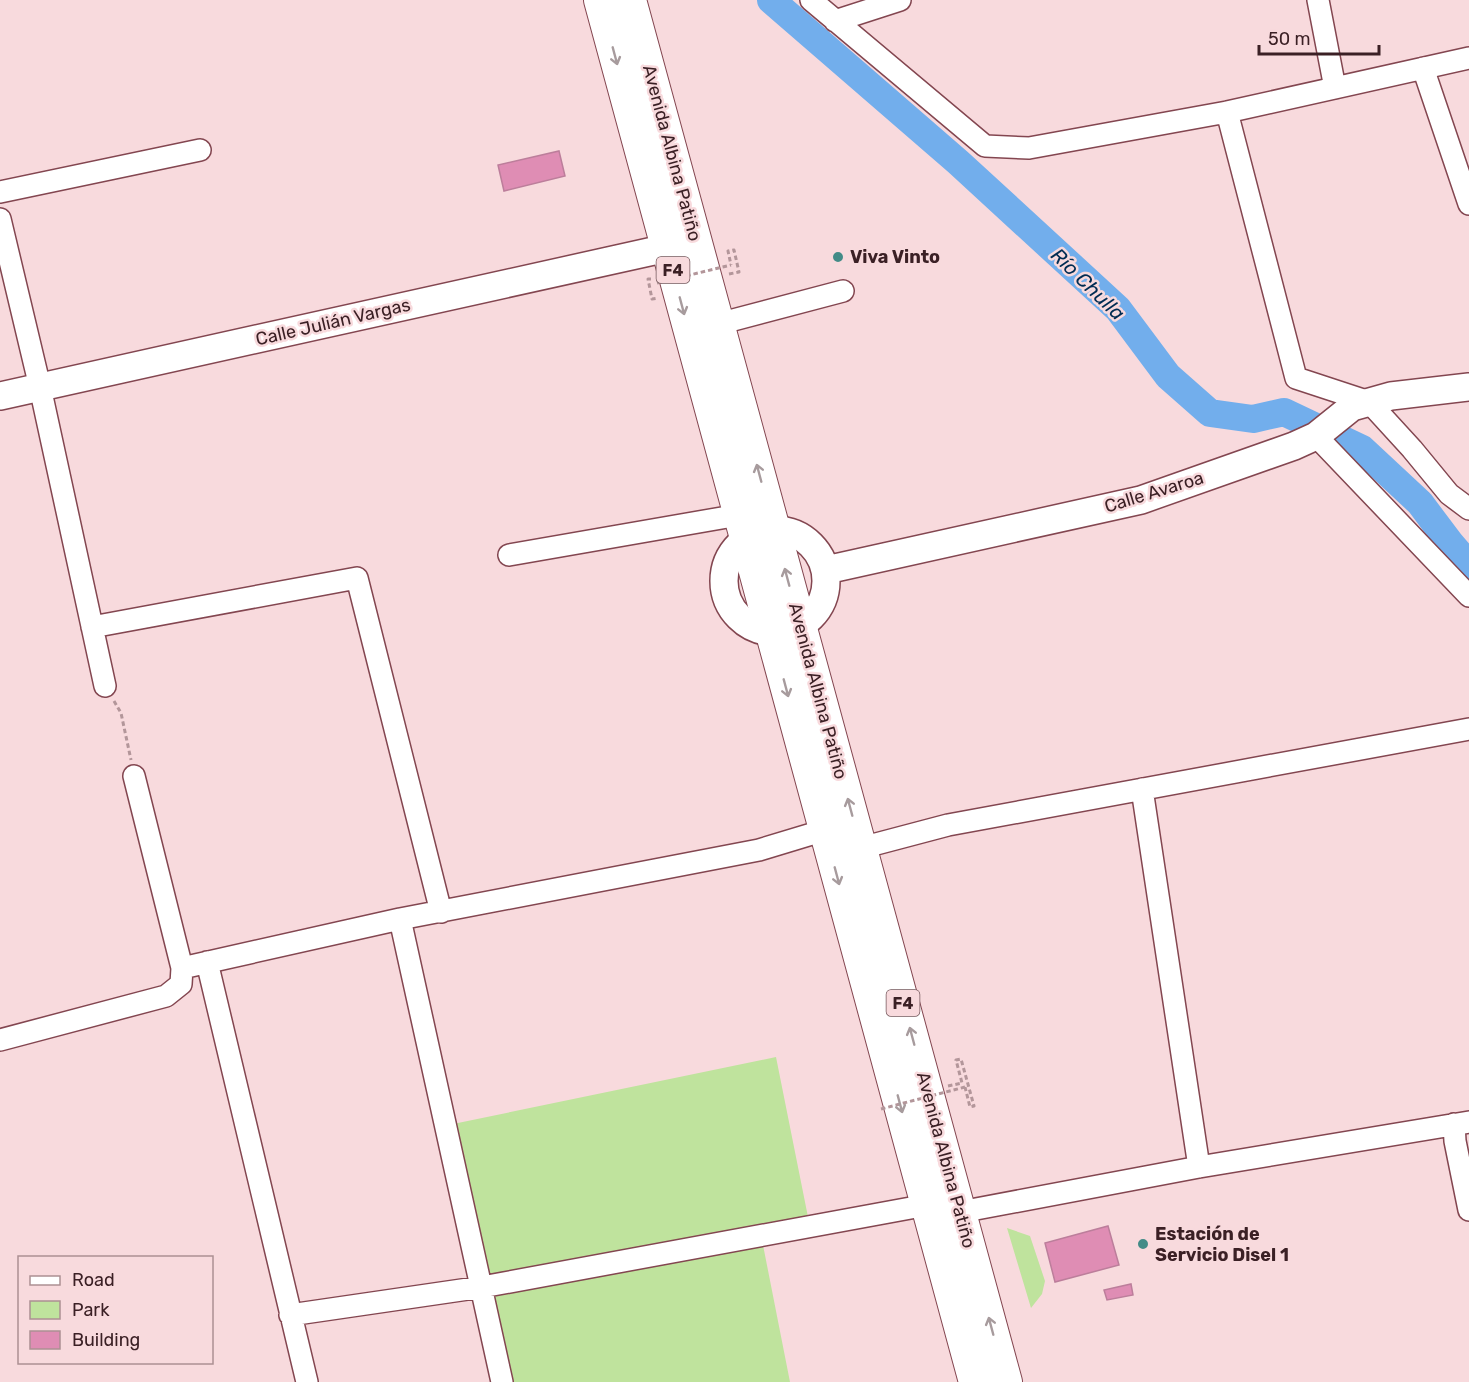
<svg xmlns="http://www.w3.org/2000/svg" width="1469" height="1382" viewBox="0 0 1469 1382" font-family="Rubik,sans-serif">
  <rect width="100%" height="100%" fill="#f8dadd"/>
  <!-- green -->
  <path fill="#bfe39d" d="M776 1057 808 1217 493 1279 487 1270 453 1124Z
    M1007 1228 1030 1236 1045 1281 1042 1294 1031 1308Z
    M763 1245 790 1382H507L491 1295Z"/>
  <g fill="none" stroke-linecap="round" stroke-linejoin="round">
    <!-- river -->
    <path stroke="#72aeec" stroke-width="28" d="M771 0 958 162 1118 309 1168 376 1210 413 1253 419 1284 412 1362 449 1420 503 1450 543 1469 565"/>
  </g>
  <!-- building -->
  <path fill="#df8db4" stroke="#bc7e9b" stroke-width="1.5" d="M559 151 565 176 504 191 498 165Z
    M1108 1226 1119 1265 1055 1282 1045 1243Z
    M1131 1284 1133 1295 1107 1300 1104 1290Z"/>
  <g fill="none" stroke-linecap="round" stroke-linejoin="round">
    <!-- minor casing -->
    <g stroke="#834650" stroke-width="24">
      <path id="minor" d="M811 0 985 146 1029 148 1227 112 1469 58
        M1318 0 1335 88
        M835 21 900 0
        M1423 68 1469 204
        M1227 112 1296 378 1369 402 1412 449 1449 494 1469 509
        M0 192 200 150
        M0 219 40 387 105 686
        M718 324 843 291
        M1316 436 1469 596
        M509 555 739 515
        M92 627 357 578 441 912
        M134 776 182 968
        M1142 789 1199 1167
        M861 848 948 825 1469 729
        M400 919 502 1382
        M207 962 307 1382
        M0 1040 166 996 181 984 182 968 400 919 759 850 825 830
        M1454 1124 1455 1141 1469 1210
        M960 1212 1199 1167 1469 1122
        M290 1315 482 1287 927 1205"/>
    </g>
    <!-- major casing -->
    <g stroke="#834650" stroke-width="30">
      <path id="major" d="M0 396 667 248
        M724 581a51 51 0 1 1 102 0a51 51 0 1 1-102 0Z
        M826 570 1141 500 1294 446 1316 436 1352 407 1391 396 1469 387"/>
    </g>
    <!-- highway casing -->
    <g stroke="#834650" stroke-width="34">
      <path id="highway" d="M600 0 975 1382
        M630 0 1006 1382"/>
    </g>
    <!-- path -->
    <path stroke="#b3969a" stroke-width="3" stroke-dasharray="4.5 3" stroke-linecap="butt" d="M729 274 739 272 734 250 728 251 731 265
      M651 279H648L652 299 658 298
      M114 701 121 713 131 760
      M948 1086 962 1083 956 1060 961 1059 974 1106 970 1107 965 1087"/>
    <!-- minor -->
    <use href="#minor" stroke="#fff" stroke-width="21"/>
    <!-- major -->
    <use href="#major" stroke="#fff" stroke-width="27"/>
    <!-- highway -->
    <use href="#highway" stroke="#fff" stroke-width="32"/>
    <!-- path-bridge -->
    <path stroke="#b3969a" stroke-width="3" stroke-dasharray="4.5 3" stroke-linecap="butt" d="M657 283 731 265
      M881 1109 965 1087"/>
  </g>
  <!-- one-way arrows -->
  <defs><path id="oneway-shaft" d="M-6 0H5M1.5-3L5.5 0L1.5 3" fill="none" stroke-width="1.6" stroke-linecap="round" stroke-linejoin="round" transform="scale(1.5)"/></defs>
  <g stroke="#a79b9d">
    <use href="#oneway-shaft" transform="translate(615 56) rotate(75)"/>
    <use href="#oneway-shaft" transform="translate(682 306) rotate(75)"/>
    <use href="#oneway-shaft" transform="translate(759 473) rotate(-105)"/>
    <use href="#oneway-shaft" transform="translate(787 577) rotate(-105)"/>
    <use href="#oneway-shaft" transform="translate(786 688) rotate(75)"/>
    <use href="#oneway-shaft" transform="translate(850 807) rotate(-105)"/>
    <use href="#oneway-shaft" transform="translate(837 876) rotate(75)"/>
    <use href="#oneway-shaft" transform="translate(912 1036) rotate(-105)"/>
    <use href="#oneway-shaft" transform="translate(900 1104) rotate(75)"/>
    <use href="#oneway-shaft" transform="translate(991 1326) rotate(-105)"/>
  </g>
  <!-- markers -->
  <g fill="#438b87" stroke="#f8dadd" stroke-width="2">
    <circle cx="838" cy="257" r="6"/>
    <circle cx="1143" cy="1244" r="6"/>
  </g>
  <g text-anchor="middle" stroke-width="5" stroke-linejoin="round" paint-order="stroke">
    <!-- shield labels -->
    <g fill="#f8dadd" stroke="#74585c" stroke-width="1.5">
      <rect x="656.5" y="257" width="33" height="26" rx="4.5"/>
      <rect x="886.5" y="990" width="33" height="26" rx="4.5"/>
    </g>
    <g font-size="16" font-weight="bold" fill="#3b2025">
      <text x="673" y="276">F4</text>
      <text x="903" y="1009">F4</text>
    </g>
    <!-- street labels -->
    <g font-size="18" fill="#3b2025" stroke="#f8dadd">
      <text transform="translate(672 153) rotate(75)" y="6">Avenida Albina Patiño</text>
      <text transform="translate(333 322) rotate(-13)" y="6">Calle Julián Vargas</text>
      <text transform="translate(1154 492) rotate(-17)" y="6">Calle Avaroa</text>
      <text transform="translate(818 691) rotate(75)" y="6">Avenida Albina Patiño</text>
      <text transform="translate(946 1160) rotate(75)" y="6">Avenida Albina Patiño</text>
    </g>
    <!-- poi labels -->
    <g font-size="18" font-weight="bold" fill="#3b2025" stroke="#f8dadd" text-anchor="start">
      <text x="850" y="263">Viva Vinto</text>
      <text x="1155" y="1240">Estación de<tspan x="1155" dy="21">Servicio Disel 1</tspan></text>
    </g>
    <!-- water labels -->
    <g font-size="20" font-style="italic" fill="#002c53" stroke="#f8dadd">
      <text transform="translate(1088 284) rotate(44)" y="7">Río Chulla</text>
    </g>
  </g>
  <!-- legend -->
  <rect x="18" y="1256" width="195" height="108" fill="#f8dadd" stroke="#ac9093" stroke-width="1.5"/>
  <rect x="30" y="1276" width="30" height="9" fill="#ffffff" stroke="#ac9093" stroke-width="1.5"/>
  <text x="72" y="1286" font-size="18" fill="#3b2025">Road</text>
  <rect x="30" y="1301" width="30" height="18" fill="#bfe39d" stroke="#ac9093" stroke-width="1.5"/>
  <text x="72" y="1316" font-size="18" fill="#3b2025">Park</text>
  <rect x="30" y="1331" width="30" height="18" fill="#df8db4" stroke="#ac9093" stroke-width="1.5"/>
  <text x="72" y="1346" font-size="18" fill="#3b2025">Building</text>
  <!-- scale -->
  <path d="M1259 45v9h120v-9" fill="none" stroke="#3b2025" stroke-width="3"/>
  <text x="1268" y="45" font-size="18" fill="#3b2025" stroke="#f8dadd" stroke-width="4.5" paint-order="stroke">50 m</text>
</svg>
